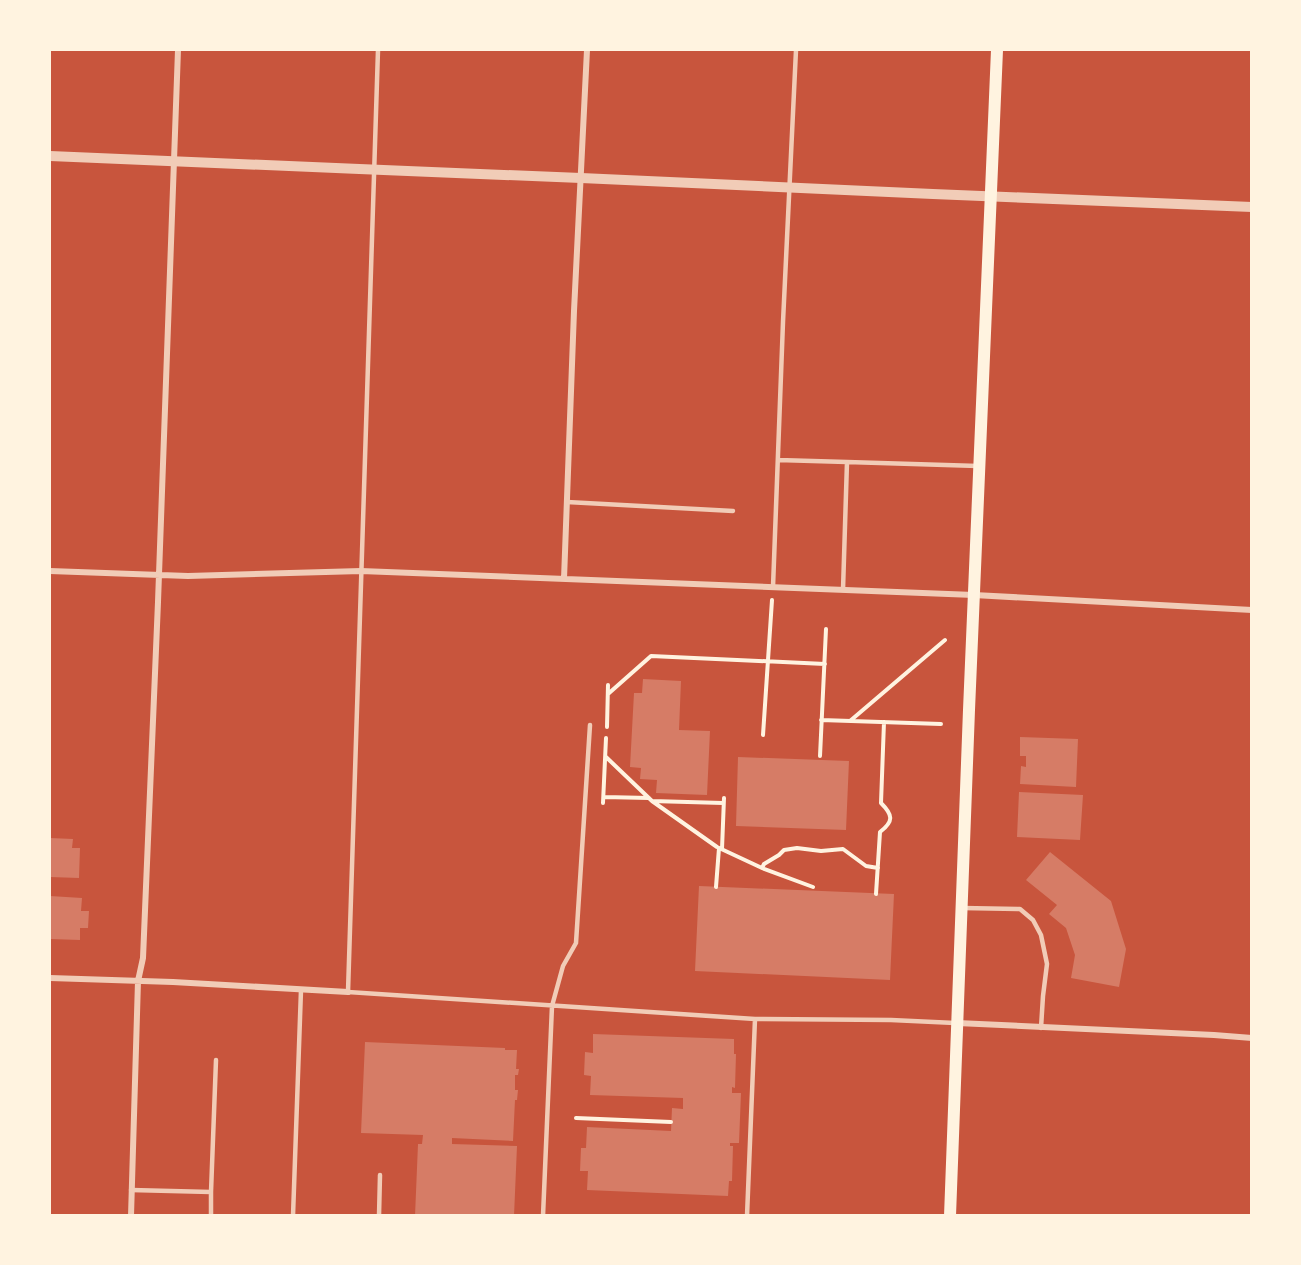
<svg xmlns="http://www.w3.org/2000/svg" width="1301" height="1265" viewBox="0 0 1301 1265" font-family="'Varela Round',sans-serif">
  <rect width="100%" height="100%" fill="#c8553d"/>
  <!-- building -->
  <path fill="#d67c66" d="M643 679 681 681 679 730 710 731 707 795 656 793 657 780 640 779 641 768 630 767 634 693H642Z
    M1020 737 1078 739 1076 787 1020 784 1021 766 1026 767V756H1020Z
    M738 757 849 761 846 830 736 826Z
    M1019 792 1083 795 1080 840 1017 837Z
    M50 838 73 839 72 848H80L79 878 50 877Z
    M1050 852 1111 901 1126 949 1119 987 1071 978 1075 955 1066 928 1049 914 1057 905 1026 880Z
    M699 886 894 894 890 980 695 971Z
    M50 896 82 898 81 911H89L88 928H80V940L50 939Z
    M593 1034 734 1039V1054H736L735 1088 732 1087V1093H741L739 1143H730V1146H733L732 1181H729L728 1196 587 1190 588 1171H580L581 1148H586L587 1127 671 1131 672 1108 683 1109V1098L590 1095 591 1076 584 1075 585 1052 593 1053Z
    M365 1042 505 1048V1050H517L516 1069H519L518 1075H515V1090H518L517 1100H515L513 1141 452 1138V1144L517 1146 514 1216H415L418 1144H422L423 1135 361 1133Z"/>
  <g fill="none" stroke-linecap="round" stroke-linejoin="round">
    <!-- path -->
    <path stroke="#fff3e0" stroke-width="4" d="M608 694 651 656 825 664
      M821 720 941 724
      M850 721 945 640
      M607 727 608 685
      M763 735 772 600
      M820 756 826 629
      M606 757 652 801 717 847 762 868 813 887
      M604 797 649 798
      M652 801 723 803
      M603 803 606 738
      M722 849 724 798
      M762 868 764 864 779 855 784 850 797 848 821 851 843 849 866 866 878 868
      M716 887 719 848
      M876 894 880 832C894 821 893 815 881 803L884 722
      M576 1118 671 1122"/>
    <!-- service -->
    <path stroke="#f1ccb7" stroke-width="4.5" d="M378 50 348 992 755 1019 891 1020 955 1023
      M778 460 847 462
      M567 502 733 511
      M773 587 783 322 796 50
      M843 590 847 462 978 466
      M962 908 1020 909 1033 920 1041 935 1047 964 1043 996 1041 1028
      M131 1190 211 1192V1216
      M211 1192 216 1060
      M293 1216 301 990
      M379 1216 380 1175
      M543 1216 552 1006 563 966 576 943 590 725
      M747 1216 755 1019"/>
    <!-- minor -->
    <path stroke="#f1ccb7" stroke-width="6" d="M50 571 188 576 361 571 974 595 1252 610
      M564 579 574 311 587 50
      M50 978 173 982 348 992
      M957 1023 1214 1035 1252 1038
      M131 1216 138 981 143 958 158 602 178 50"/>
    <!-- tertiary -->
    <path stroke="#f1ccb7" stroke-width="10" d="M50 156C227 165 404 170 581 178 805 188 1028 199 1252 207"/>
    <!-- secondary -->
    <path stroke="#fff3e0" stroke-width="12" d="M950 1216 969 710 997 50"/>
  </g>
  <!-- border -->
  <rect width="1301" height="1265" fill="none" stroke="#fff3e0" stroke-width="102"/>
</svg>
